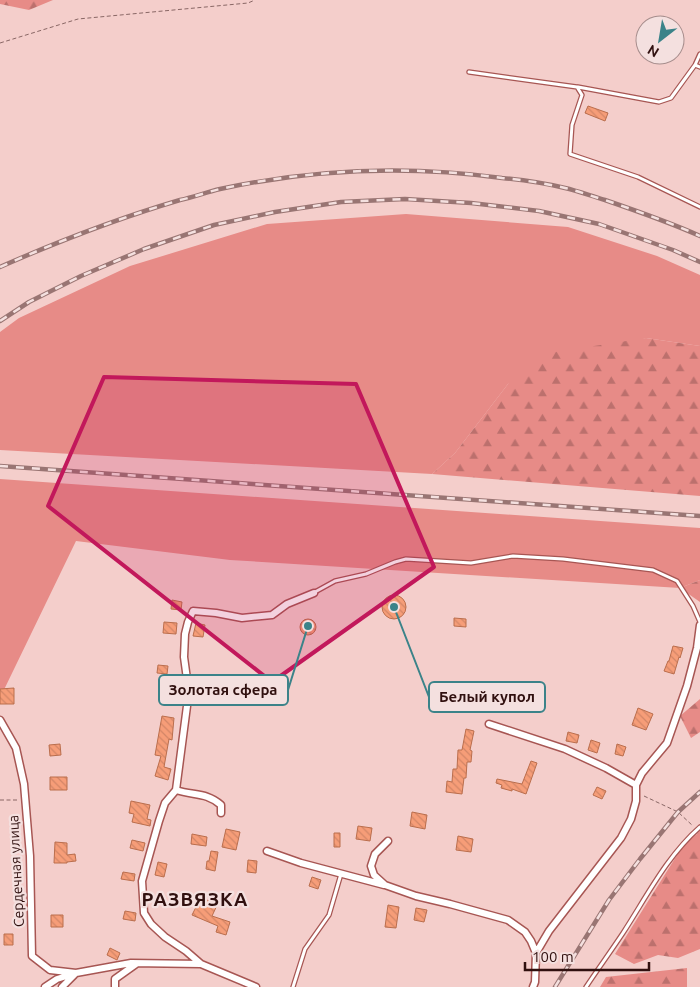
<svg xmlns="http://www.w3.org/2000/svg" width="700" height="987" viewBox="0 0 700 987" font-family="Ubuntu,sans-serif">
  <defs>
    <pattern id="forest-firs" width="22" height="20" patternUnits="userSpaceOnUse" patternTransform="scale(1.25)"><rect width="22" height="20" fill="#e78b87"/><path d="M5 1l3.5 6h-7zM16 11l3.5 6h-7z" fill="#bc706d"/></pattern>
    <pattern id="building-back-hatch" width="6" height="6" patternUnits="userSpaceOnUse" patternTransform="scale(1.25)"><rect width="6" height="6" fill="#f69d78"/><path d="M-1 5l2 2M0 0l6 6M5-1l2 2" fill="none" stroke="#d38667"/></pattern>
  </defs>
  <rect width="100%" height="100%" fill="#f4cecb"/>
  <!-- green -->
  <path fill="#e78b87" d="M406 214 568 227 657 256 700 275V346L646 338 508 384 455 453 432 474 0 450V332L19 318 130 266 267 224Z
    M0 479 700 528V580L680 588 230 560 76 541 0 698Z"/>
  <!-- forest -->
  <path fill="url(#forest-firs)" d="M0 0H53L29 10 0 4Z
    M646 338 700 346V496L432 474 455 453 508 384 542 354Z
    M700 580V602L680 588Z
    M700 699V732L691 738 680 716Z
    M700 830V949L678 958 658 955 634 964 615 954 684 844 697 834Z
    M687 968V987H600L606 977Z"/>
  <!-- building -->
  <path fill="url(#building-back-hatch)" stroke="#ba6e4d" d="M588 106 608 113 605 121 585 113Z
    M382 607a12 12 0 1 1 24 0a12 12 0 1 1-24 0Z
    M172 600 182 602 181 610 171 609Z
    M454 618 466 619V627L454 626Z
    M300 627a8 8 0 1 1 16 0a8 8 0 1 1-16 0Z
    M164 622 177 623 176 634 163 633Z
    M196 623 205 625 203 637 193 636Z
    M673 646 683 648 680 658 679 657 674 674 664 671 668 661H669Z
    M158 665 168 666 167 674 157 673Z
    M14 688V704H0V689Z
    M638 708 653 714 646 730 632 725Z
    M162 716 174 718 172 740 169 739 164 767 171 769 168 780 155 776 161 756 155 755Z
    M466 729 474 731 470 750 472 751 471 762H467L466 778H464L462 794 446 792 447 781 452 782 453 769H457L458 750H462Z
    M568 732 579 735 577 743 566 741Z
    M591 740 600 743 597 753 588 750Z
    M60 744 61 755 50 756 49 745Z
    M617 744 626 747 623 756 615 754Z
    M531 761 537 763 526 794 512 789V791L501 788 502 785 496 783 497 779 522 784Z
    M50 777H67V790H50Z
    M597 787 606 791 602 799 593 795Z
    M131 801 150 805 147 819 151 820 150 826 132 822 134 814 129 813Z
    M412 812 427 815 425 829 410 826Z
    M358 826 372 828 370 841 356 839Z
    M226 829 240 832 236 850 222 847Z
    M334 833H340V847H334Z
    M192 834 207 837 206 846 191 844Z
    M458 836 473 839 471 852 456 850Z
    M132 840 145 843 143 851 130 848Z
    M55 842 67 843V855L75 854 76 861 67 862V863H54Z
    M211 851 218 852 215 871 206 869 207 861H209Z
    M248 860 257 861 256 873 247 872Z
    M158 862 167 864 164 877 155 875Z
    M123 872 135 874 134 881 121 879Z
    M312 877 321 880 318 889 309 886Z
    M201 897 209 901 211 897 219 901 212 916 230 922 226 935 216 932 218 926 192 915Z
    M388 905 399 907 396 928 385 927Z
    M416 908 427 910 424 922 414 920Z
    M125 911 136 913 135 921 123 919Z
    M51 915H63V927H51Z
    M4 934H13V945H4Z
    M110 948 120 953 117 960 107 955Z"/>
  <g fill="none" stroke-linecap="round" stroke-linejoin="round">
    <!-- service casing -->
    <g stroke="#a75653" stroke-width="5.5">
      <path id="service" d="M695 65 700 67
        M469 72 577 87 582 95 572 125 570 154 638 177 700 207
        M578 87 659 102 671 98 695 65 700 54
        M315 592 335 581 366 574 395 562 406 559 471 563 513 556 563 559 653 570 677 581 693 606 700 622
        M293 987 305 949 329 915 341 874
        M586 987C598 969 611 951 623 933 647 896 667 856 700 827"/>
    </g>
    <!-- minor casing -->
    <g stroke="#a75653" stroke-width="9">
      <path id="minor" d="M0 720 16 748 24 784 30 856 32 956 50 970 76 973
        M489 724 565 749 606 768 636 785V801L631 819 621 838 549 931 536 953
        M636 785 642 773 667 743 687 686 697 648 700 625
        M176 790C194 796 206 792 221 805V813
        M388 841 375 854 371 866 374 875 385 885 416 896 450 904 508 920 525 932 531 941 536 953 535 982 533 987
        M267 851 301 863 384 885
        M45 987 57 979 76 973 131 963 201 964
        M62 987 75 974
        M115 987V979L136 964
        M256 987 201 964 186 951 165 937 151 924 144 913 142 881 159 821 165 803 176 790 187 706V679L184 657 185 634 188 622 193 611 216 613 242 618 272 615 287 604 314 593"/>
    </g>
    <!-- path -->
    <path stroke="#896765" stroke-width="1" stroke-dasharray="4 2.5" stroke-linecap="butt" d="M0 43 78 19 248 3 255 0
      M644 796 678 812 693 826
      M0 800H17"/>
    <!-- service -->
    <use href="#service" stroke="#fff" stroke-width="3"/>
    <!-- minor -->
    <use href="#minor" stroke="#fff" stroke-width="6"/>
    <!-- rail casing -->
    <g stroke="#997573" stroke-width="4.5">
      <path id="rail" d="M0 267C59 241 119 218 180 200 194 197 207 192 220 189 313 169 407 165 502 178 523 180 544 183 565 188 578 191 591 196 605 200 637 211 669 222 700 236
        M0 321 29 302 81 276 144 249 214 225 275 212 341 202 405 199 471 203 539 211 599 224 673 250 700 262
        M0 466 700 516
        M555 987 609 900 640 859 678 812 700 792"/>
    </g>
    <!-- rail -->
    <use href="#rail" stroke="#f4e0df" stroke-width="2.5" stroke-dasharray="8" stroke-linecap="butt"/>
  </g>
  <!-- marked area -->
  <path fill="#c2185b" fill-opacity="0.2" stroke="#c2185b" stroke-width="4" stroke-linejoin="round" d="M104 377 356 384 434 567 272 682 48 506Z"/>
  <g text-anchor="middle" stroke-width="4.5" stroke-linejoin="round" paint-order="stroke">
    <!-- street labels -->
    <g font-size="14" fill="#30100f" stroke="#f4e0df">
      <text transform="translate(16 871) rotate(-93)" y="5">Сердечная улица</text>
    </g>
    <!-- district labels -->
    <g font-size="19" font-weight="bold" letter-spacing="1" fill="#30100f" stroke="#f4e0df">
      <text x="195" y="906">РАЗВЯЗКА</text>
    </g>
  </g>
  <!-- callouts -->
  <path fill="none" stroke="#3b8389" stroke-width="2" d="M308 626L288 690M394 607L429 697"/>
  <g fill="#3b8389" stroke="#f4e0df" stroke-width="2">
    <circle cx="308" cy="626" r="5"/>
    <circle cx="394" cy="607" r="5"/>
  </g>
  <g fill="#f4e0df" stroke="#3b8389" stroke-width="2">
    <rect x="159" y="675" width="129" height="30" rx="5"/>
    <rect x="429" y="682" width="116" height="30" rx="5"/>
  </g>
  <g font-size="15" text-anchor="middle" font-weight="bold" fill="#30100f">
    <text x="223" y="695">Золотая сфера</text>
    <text x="487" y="702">Белый купол</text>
  </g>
  <!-- north arrow -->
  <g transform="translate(660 40) rotate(211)"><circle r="24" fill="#f4e0df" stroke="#a68d8c"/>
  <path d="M0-4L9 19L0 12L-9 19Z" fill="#3b8389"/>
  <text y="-8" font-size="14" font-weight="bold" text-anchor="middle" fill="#30100f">N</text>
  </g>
  <!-- scale -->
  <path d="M525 962v8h124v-8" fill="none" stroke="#30100f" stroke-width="2.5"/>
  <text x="532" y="962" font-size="15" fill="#30100f" stroke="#f4e0df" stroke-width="4" paint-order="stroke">100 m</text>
</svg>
